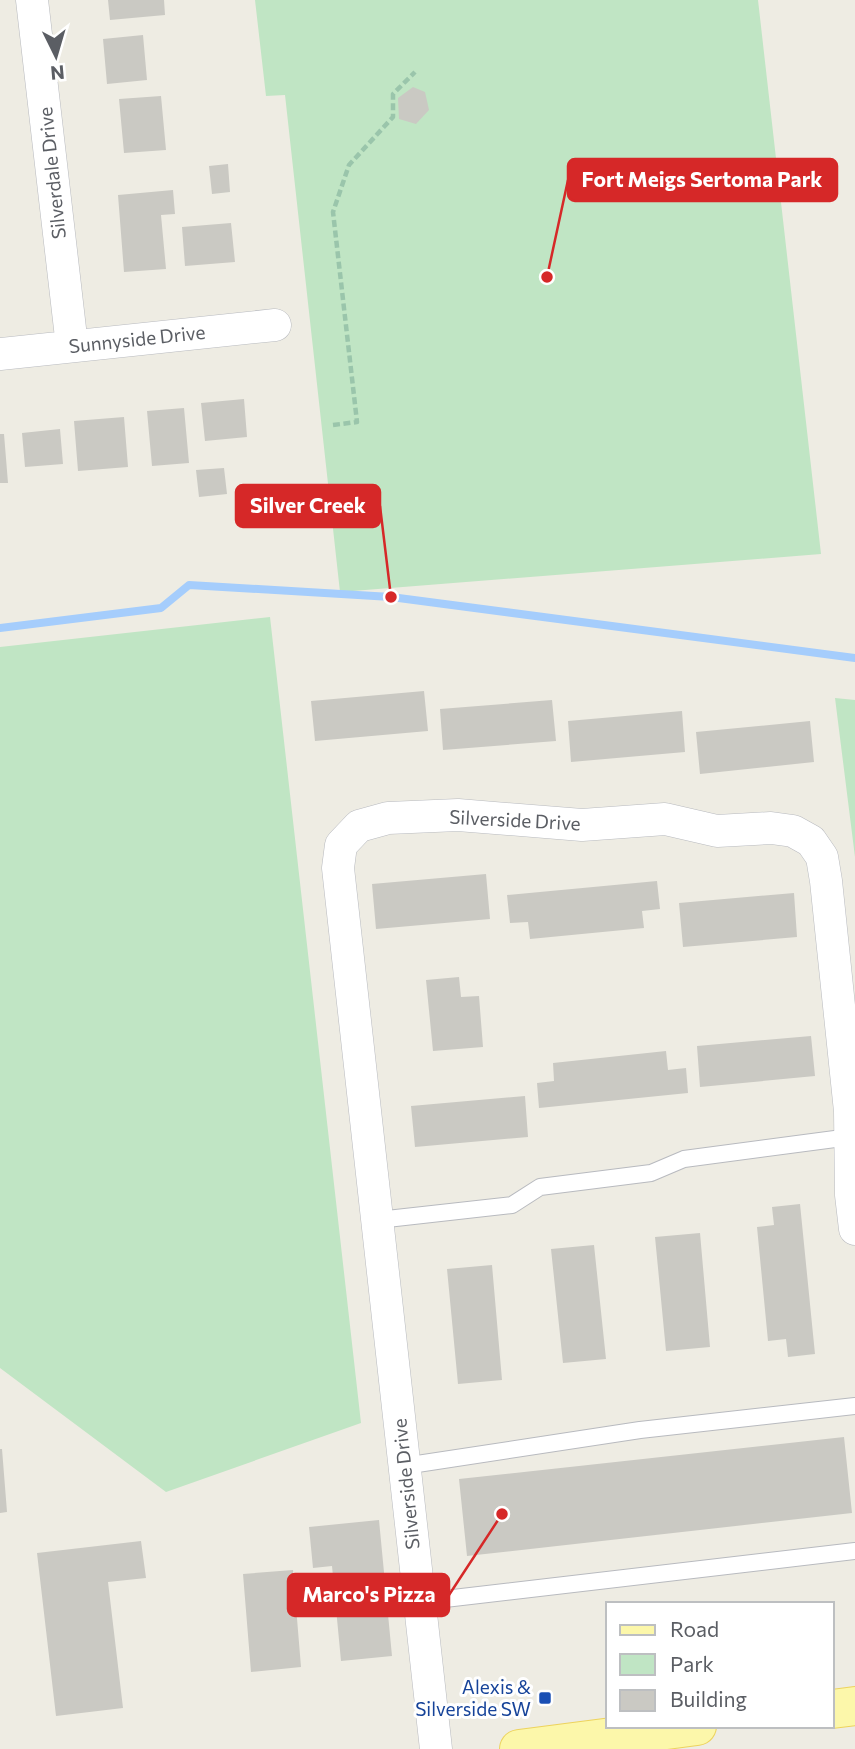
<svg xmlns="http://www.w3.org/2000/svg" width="855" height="1749" viewBox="0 0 855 1749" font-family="Commissioner,sans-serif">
  <rect width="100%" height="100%" fill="#eeece3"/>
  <!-- green -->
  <path fill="#c0e5c4" d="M255 0H758L821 554 340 592 285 95 266 96Z
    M270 617 361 1423 166 1492 0 1368V647Z
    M835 698 855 700V857Z"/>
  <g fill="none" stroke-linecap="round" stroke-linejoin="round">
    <!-- stream -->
    <path stroke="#a5cdfc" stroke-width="8" d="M0 628 161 608 189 585 391 597 855 658"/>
  </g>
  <!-- building -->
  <path fill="#cac9c3" d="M108 0H164L165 15 110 20Z
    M143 35 147 80 107 84 103 39Z
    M413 87 425 92 429 110 416 124 399 119 398 98Z
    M161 96 166 150 124 153 119 99Z
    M228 164 230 192 212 194 209 166Z
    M173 190 175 214 161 215 166 269 124 272 118 195Z
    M231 223 235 262 185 266 182 227Z
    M244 399 247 437 205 441 201 403Z
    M184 408 189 463 152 466 147 411Z
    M124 417 128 467 78 471 74 421Z
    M60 429 63 464 25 467 22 433Z
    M0 434H4L8 483H0Z
    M224 468 227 494 199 497 196 470Z
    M424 691 428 731 315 741 311 701Z
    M552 700 556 741 443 750 440 709Z
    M682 711 685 752 571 762 568 721Z
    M810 721 814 762 700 774 696 732Z
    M486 874 490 919 376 929 372 884Z
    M657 881 660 909 642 911 644 928 530 939 528 922 510 923 507 895Z
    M794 893 797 937 683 947 679 903Z
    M459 977 461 997 479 996 483 1047 433 1051 426 980Z
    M811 1036 815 1076 700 1087 697 1046Z
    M666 1051 668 1070 686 1068 688 1093 539 1108 537 1083 554 1081 553 1063Z
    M525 1096 528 1137 415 1147 411 1106Z
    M800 1204 815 1354 788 1357 786 1339 768 1341 757 1227 774 1225 772 1207Z
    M700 1233 710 1347 666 1351 655 1237Z
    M594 1245 606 1359 563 1363 551 1249Z
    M492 1265 502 1380 458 1384 447 1269Z
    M844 1437 852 1513 467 1556 459 1479Z
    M0 1449H2L7 1512 0 1513Z
    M379 1520 392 1656 341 1661 332 1566 313 1568 309 1527Z
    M141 1541 146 1578 108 1582 123 1708 56 1716 37 1553Z
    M293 1570 301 1667 251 1672 243 1574Z"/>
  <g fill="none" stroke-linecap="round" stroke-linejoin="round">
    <!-- lane casing -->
    <g stroke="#b8babf" stroke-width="18">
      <path id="lane" d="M378 1220 512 1205 540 1187 651 1173 684 1159 850 1137
        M404 1466 640 1430 855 1406
        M419 1602 855 1551"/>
    </g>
    <!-- street casing -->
    <g stroke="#b8babf" stroke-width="33">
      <path id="street" d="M32 0 72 346
        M0 354 275 325
        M436 1749 338 868 341 845 359 826 388 818 458 815 582 825 665 819 717 831 771 828 793 831 811 841 822 857 826 881 850 1111 851 1195 855 1229"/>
    </g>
    <!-- primary casing -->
    <g stroke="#edd35d" stroke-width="40">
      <path id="primary" d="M832 1709 855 1706
        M519 1749 697 1726"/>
    </g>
    <!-- path -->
    <path stroke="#9ac5ab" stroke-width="4.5" stroke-dasharray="7 3.5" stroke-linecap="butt" d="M333 425 357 422 333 212 349 165 393 117V94L415 72"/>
    <!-- lane -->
    <use href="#lane" stroke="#fff" stroke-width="16"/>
    <!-- street -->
    <use href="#street" stroke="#fff" stroke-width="32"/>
    <!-- primary -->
    <use href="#primary" stroke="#fcf7aa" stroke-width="38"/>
  </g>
  <!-- markers -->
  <rect fill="#1a4fb4" stroke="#fff" stroke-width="2.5" x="538" y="1691" width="14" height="14" rx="3.5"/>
  <g text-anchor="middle" stroke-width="6" stroke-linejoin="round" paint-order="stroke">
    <!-- street labels -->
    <g font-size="19" fill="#5b5e64" stroke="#fff">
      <text transform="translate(52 173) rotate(-96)" y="7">Silverdale Drive</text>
      <text transform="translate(137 339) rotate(-6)" y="7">Sunnyside Drive</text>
      <text transform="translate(515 820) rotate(3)" y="7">Silverside Drive</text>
      <text transform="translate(406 1484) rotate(-96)" y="7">Silverside Drive</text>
    </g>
    <!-- transit labels -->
    <g font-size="19" fill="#164399" stroke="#fff" text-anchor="end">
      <text x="531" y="1694">Alexis &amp;<tspan x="531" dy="22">Silverside SW</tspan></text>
    </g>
  </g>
  <!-- callouts -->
  <path fill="none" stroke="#d62828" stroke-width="2.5" d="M547 277L568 180M391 597L380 506M502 1514L449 1595"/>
  <g fill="#d62828" stroke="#fff" stroke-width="2.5">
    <circle cx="547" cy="277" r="7"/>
    <circle cx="391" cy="597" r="7"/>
    <circle cx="502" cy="1514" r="7"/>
  </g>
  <g fill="#d62828" stroke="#d62828" stroke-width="2.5">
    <rect x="568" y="159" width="269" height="42" rx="7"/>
    <rect x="236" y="485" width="144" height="42" rx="7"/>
    <rect x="288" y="1574" width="161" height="42" rx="7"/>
  </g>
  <g font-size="21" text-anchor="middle" font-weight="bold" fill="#fff">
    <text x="702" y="187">Fort Meigs Sertoma Park</text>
    <text x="308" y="513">Silver Creek</text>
    <text x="369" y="1602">Marco's Pizza</text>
  </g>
  <!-- legend -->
  <rect x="606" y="1602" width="228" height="126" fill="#ffffff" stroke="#bdbfc1" stroke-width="2"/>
  <rect x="620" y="1625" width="35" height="10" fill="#fcf7aa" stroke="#bdbfc1" stroke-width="2"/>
  <text x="670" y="1637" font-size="21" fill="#5b5e64">Road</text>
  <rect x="620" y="1654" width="35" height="21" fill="#c0e5c4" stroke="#bdbfc1" stroke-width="2"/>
  <text x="670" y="1672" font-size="21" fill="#5b5e64">Park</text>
  <rect x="620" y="1690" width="35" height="21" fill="#cac9c3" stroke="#bdbfc1" stroke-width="2"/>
  <text x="670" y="1707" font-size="21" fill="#5b5e64">Building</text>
  <!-- north arrow -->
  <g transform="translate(56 56) rotate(175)" stroke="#ffffff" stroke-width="5" paint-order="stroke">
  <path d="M0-5L12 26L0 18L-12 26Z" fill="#5b5e64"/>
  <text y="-10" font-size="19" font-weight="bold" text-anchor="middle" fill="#5b5e64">N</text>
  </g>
</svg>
